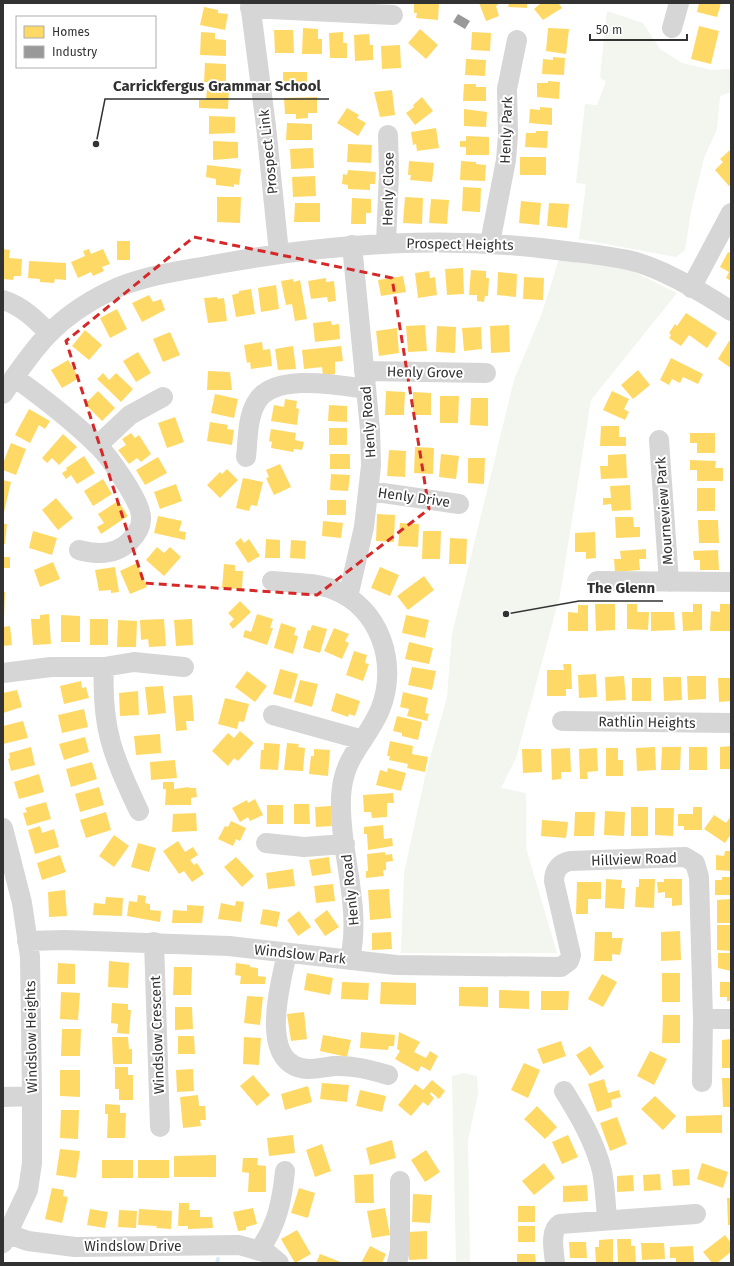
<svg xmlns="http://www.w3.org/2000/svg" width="734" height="1266" viewBox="0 0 734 1266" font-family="'Fira Sans',sans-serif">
  <rect width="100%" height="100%" fill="#fff"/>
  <!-- green -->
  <path fill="#f2f6ee" d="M607 11 643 23 660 49 682 63 711 70 731 69V92L720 96 717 129 704 158 691 211 685 250 676 257 579 239 586 184 576 183 585 104 597 105 606 82 600 77Z
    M559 259 628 269 677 293 591 400 560 595 516 758 501 788 526 793V848L557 953H401L404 873 425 777 447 697 452 634 514 380 542 313Z
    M464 1073 477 1076 478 1094 468 1140 470 1263H456L452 1076Z"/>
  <!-- homes -->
  <path fill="#ffd966" d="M414 3H439L438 20 416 18 417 13H414Z
    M479 3H497L498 5 496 6 499 16 486 21Z
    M509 3H527V8L508 7Z
    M541 3H558L562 8 543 20 534 9Z
    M699 3H721L717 17 697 12Z
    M204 7 218 10V13L228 14 225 30 200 25Z
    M699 26 719 31 711 64 691 59Z
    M303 28 318 29V39H322V54H302Z
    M548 28 569 29 566 54 546 51Z
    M420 29 438 45 426 59 408 43Z
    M274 30H293L294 53H275Z
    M201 32 215 33V39L226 40V56L200 55Z
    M343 32V43H347V58H330L329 33Z
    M472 32 491 33 490 51 471 50Z
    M369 34 370 45H373V60L355 61 354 35Z
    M400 45 401 68 382 69 381 46Z
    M553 57 565 58 564 75 542 74 543 59 553 60Z
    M466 59 486 60 485 76 465 75Z
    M205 63 226 64V82H204Z
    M283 72H307V87H283Z
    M548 81 560 82 559 99 537 97V83H548Z
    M464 84H476V87H486V101H463Z
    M207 88 229 89 228 109 199 108V100H206Z
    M392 90 395 115 380 117 374 92Z
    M317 97V113H308V118L296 119V114H285L284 98Z
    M422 97 433 111 415 125 406 113 414 107 413 105Z
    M540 107 552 108V125L529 123 530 109 540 110Z
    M347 108 359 115 357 118 366 123 358 136 337 123Z
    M464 109 487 112 486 127 464 126Z
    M209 116 235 117V133L209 134Z
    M287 123 312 124V140H286Z
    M436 128 439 148 417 151 416 144 413 145 411 132Z
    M536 131H548L547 148 525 147 526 133H536Z
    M466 136 489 137V155H466V147H460V141H466Z
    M213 141 238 142V158L213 160Z
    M348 144 372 145 371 163 347 162Z
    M313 148 314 168 291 169 290 149Z
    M730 150 731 185 729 186 715 170 723 162 720 159Z
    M520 157H546V175H520Z
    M409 161 434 163 432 182 410 180 411 175H408Z
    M461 161 476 162V164L486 165 485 181 460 180Z
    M207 165 241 169 239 185 234 184V187L216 185V179L206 177Z
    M348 170 376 172 375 184H370V190L348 189V185L342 184 343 174 347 175Z
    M315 176 316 196 293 197 292 177Z
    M463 187 481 188 480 212 462 211Z
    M217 197H241L240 223 217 222Z
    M405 197 423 198 422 224 403 223Z
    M352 198 371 199V213H366V224H351Z
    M431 199 449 200 447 224 429 223Z
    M521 201 541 203 539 225 519 223Z
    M295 203H320V222H294Z
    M549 203 569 204 567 228 547 226Z
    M117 241H130V260H117Z
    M3 249 10 250 9 258 22 259 21 276H14L13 280 3 279Z
    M89 249 91 254 103 249 110 264 102 267 104 271 93 276 91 272 78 278 71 262 85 256 83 251Z
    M728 252 731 253V281L726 278 729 272 720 267Z
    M29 261 66 263V280L55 279 54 283 40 282V279L28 278Z
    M463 268 464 294 447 295 445 269Z
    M471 270 486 271V278H489L488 296H485L484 302 477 301V295H469Z
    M429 271 430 278 435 277 437 295 418 298 415 273Z
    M498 272 517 274 516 297 497 295Z
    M403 276 406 292 381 296 378 280Z
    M524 277 544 278 543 300 523 299Z
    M326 278V282L334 281 336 301 328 302 327 297 311 299 308 281Z
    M293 279 294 282 300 280 307 319 295 321 292 304 286 305 281 281Z
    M276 285 279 309 261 312 258 288Z
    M251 289 255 314 236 317 232 295 239 293V291Z
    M149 295 153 302 161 299 165 310 142 322 132 303Z
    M217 297 218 299 224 298 227 321 208 323 204 298Z
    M117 309 127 329 110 338 100 318Z
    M686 313 717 333 707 348 689 335 681 346 669 338 671 335 669 333 675 324 677 326Z
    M331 321 332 325 339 324 340 339 315 342 313 323Z
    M425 325 427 351 408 352 406 326Z
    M509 325 510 352 491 353 490 326Z
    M437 326 456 327 455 353 436 352Z
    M481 327 482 349 464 351 462 328Z
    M397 328 399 353 379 356 376 331Z
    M85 330 102 345 89 360 72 346Z
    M170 332 180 355 163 362 153 339Z
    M729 341 731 342V368L718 359Z
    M262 342 263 350 270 349 272 366 251 369 250 362 247 363 244 345Z
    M293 346 296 369 278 370 275 349Z
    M341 346 343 361 335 362V374L323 376 322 367 304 369 302 350Z
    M138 352 151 373 136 382 123 361Z
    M671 358 703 374 698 384 683 377 680 383 672 379 669 385 660 380Z
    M68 360 79 378 62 388 51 370Z
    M638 370 650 385 633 399 621 385Z
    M208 371 230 372 232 390H207Z
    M103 373 109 380 116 373 133 389 121 402 97 379Z
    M98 391 115 408 102 421 85 404Z
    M386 391 405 392 404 415H385Z
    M612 391 629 399 624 409 629 412 625 420 603 410Z
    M413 392 431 393V415H413Z
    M215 394 238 399 234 418 211 413Z
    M440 396H459L458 423H440Z
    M471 398H488V426L470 425Z
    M285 399 297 401 296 408 299 409 297 425 271 421 274 405 284 407Z
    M329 405 347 406V422L328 421Z
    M29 409 50 421 45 429 39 425 30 443 15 435Z
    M175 417 184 442 167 448 158 423Z
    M210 422 228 425 227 429 234 430 232 445 207 441Z
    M601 426H619V437H626V446H600Z
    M329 428H347V445H329Z
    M271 429 296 433 295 440 304 442 302 450 294 449 293 452 271 448 272 442 269 441Z
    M131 433 135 438 139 435 151 454 141 462 137 458 129 464 118 450 126 445 122 439Z
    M690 433H715V453H697V443H690Z
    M63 434 77 447 59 465 52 458 47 463 42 458Z
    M11 443 26 449 16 475 3 470V463Z
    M415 447 434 448 433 474 414 473Z
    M389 450 406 451 405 477 387 476Z
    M330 454H350V469H330Z
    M441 454 459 456 456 479 439 477Z
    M626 454 627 478 601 479 600 466H608V455Z
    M84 456 95 473 77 484 71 475 66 479 62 473 67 470 66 468Z
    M158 457 167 473 145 485 136 470Z
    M468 458H485L484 484 468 483Z
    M690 460 716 461 715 468H723V481H697V470H690Z
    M280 464 291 487 274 495 266 478 269 477 266 470Z
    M227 469 238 480 220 498 207 485 220 472 222 474Z
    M331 474 350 475 348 491 330 490Z
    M243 478 263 482 257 506 251 505 249 511 236 508Z
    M103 479 112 494 93 506 84 491Z
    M3 480 11 482 4 512H3Z
    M176 484 182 501 160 509 154 492Z
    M630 485 631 510 612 511 611 504 603 505V498H611L610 486Z
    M697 488H715V511H697Z
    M56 498 73 518 58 530 42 510Z
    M327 500H346V515H327Z
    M118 501 128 516 101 534 97 527 104 523 98 514Z
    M377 514 395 515 394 542 376 541Z
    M158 516 182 521 179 531 186 532 185 540 154 533Z
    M615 517H633L634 527H640V537L616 538Z
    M698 520H718L719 543H699Z
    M323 521 343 523 341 538 322 536Z
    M400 523 419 524 418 547 398 546Z
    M3 524H7L5 544H3Z
    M33 531 57 538 52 555 29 548Z
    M423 531H441L440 559H422Z
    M595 532 596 558 586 559V552H575V533Z
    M241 538 244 543 249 539 260 556 248 563 235 543Z
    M450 538 467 539 466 564H449Z
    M266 539 280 540V558H265Z
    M291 540 306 541 305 559 290 558Z
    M157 547 164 553 170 547 181 557 164 576 146 560Z
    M646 549V559H639L640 570 615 572 614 559H621L620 551Z
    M718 550 719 570H700V560H694L693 551Z
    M3 557H10V568H3Z
    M53 562 60 579 40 587 34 570Z
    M137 563 147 587 130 594 120 571Z
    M224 564 235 565V571H243L242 589 222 588Z
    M115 567 119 592 111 593V590L99 591 95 570Z
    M380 567 399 575 390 596 371 588Z
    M424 576 434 590 408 610 397 596Z
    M3 592H5L4 618H3Z
    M240 601 251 612 233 629 229 624 234 619 228 613Z
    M595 604H615V630L596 631Z
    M627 604H637V612H649L648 630 627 629Z
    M693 604H702V630L683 631 682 612H693Z
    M720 604H731L730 631H710L711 611 720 612Z
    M578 605H588V631H568V612L578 613Z
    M651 612H674L675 630 651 631Z
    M49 614 51 644 33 645 31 619H40V615Z
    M257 614 273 619 270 628H273L267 645 243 637 245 630 251 632Z
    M61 615 80 616V642H61Z
    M406 615 429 620 425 638 402 633Z
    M90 619H108V645H90Z
    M164 619 166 646 149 647 148 639 141 640 140 620Z
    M192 619 193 645 176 646 174 620Z
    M118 620 137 621 136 647H117Z
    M281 623 296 628 294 635 298 636 293 654 274 648Z
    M312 625 327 629 320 653 303 648 308 630 310 631Z
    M10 626 12 645 3 646V627Z
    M334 628 349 634 345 641 349 643 342 659 324 651Z
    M409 642 433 648 429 664 405 659Z
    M354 651 367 655 365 663 369 664 363 681 346 675Z
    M563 664H571L572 689H566V696H547V670H564Z
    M412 667 436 671 432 690 408 685Z
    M280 669 298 674 291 699 273 694Z
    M247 671 267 686 255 702 235 687Z
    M596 674 597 697 579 698 578 675Z
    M624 676 626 700 606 701 605 677Z
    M687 676H706V699L688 700Z
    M663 677H681L682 700 664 701Z
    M632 678H651V701H632Z
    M718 678H731V701L719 702Z
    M300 680 318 684 312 707 294 702Z
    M81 681 82 688 86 687 89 698 64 704 60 686Z
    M163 686 166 713 148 715 145 687Z
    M17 690 22 707 3 713V693Z
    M138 691 139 715 120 716 119 693Z
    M403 692 428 698 425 713 429 714 427 721 407 716 409 709 400 707Z
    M336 693 360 701 355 716 349 714 348 717 331 711Z
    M192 695 194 721H186L187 730 176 731 173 696Z
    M225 698 249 704 244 722 239 721 237 729 218 724Z
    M84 709 88 727 62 733 58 715Z
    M397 716 422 722 418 740 402 736V733L393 731Z
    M23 721 28 738 3 744V726Z
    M240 731 254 743 238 761 234 758 228 766 212 751 228 733 234 738Z
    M160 734 161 753 136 755 134 736Z
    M85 737 89 752 64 760 59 744Z
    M390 741 413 746 412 754 428 757 425 772 407 768 408 764 389 760 390 756H387Z
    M264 743 280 744 278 770 260 769 261 750H264Z
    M287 743 299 744 298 747 305 748 303 771 284 770Z
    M731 746V769H720V747Z
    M31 747 35 765 11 771 8 759 10 758 9 753Z
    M655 747 656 770 637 771 636 748Z
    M662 747H681L680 770H661Z
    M689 747H707V770H689Z
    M570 748 571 772H561V779L552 780 551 749Z
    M597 748 598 771 587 772 588 779H580L579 749Z
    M606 748H618V760H623V776H606Z
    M314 749 330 750 328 776 309 774 311 756H314Z
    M522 749H541L542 772 523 773Z
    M175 760 177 778 151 780 150 762Z
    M92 762 97 779 71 787 66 769Z
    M388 768 406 773 401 791 376 785 380 770 387 772Z
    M39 774 44 792 19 799 14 782Z
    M163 782H174V789L189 787V788H196L197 797 191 798V805H165L166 789H163Z
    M99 787 104 805 80 812 75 794Z
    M393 793 394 803H387V817L372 818 371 812H364L363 795Z
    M255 799 263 815 250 821 248 817 240 822 232 808 247 800 248 803Z
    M46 802 51 819 27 826 23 813 27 812 25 808Z
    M294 804H309L310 824H294Z
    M267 805H283V824H267Z
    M331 806 332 826 316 827 315 807Z
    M631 807H648V836H631Z
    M693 807H702V830H684V826H678V814H693Z
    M655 808H674L673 836 655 835Z
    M605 811 625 812 624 836 604 835Z
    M106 812 111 830 86 838 80 820Z
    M575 812H595L594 836H574Z
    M196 813 197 831 172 832 173 814Z
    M714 815 726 823 731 816V834L725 843 704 829Z
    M542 820 568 822 566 838 541 836Z
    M231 821 246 828 240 841 236 839 233 846 218 839 225 826 228 827Z
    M383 825 384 839 392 838 393 846 368 850 367 834H364V827Z
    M40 826 42 833 54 829 59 847 35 854 28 830Z
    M114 835 129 846 114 867 99 856Z
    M178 841 185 852 193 847 198 855 190 860 194 865 197 863 204 874 192 882 184 871 179 874 163 851Z
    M138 843 156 848 149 872 131 867Z
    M725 851H731V871L716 870V855L724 856Z
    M385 852V855L392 854 393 861 386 862V870H383L384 876 366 878V871H368L367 854Z
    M60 855 66 872 42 880 37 863Z
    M236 857 254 876 242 887 224 867Z
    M329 857 331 873 312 876 309 860Z
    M293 869 295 886 268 889 266 873Z
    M722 877H731V895H715V880H722Z
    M606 879 622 880 621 888H625L624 909 605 908Z
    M639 879H655L654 908 635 907 636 887H639Z
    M664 879H682V905L672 906V898H665V892L658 893 657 882H664Z
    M577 882H601V899H588V914H576Z
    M333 884 335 901 316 903 314 886Z
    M389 889 391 918 370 920 368 890Z
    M65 890 67 916 49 917 48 892Z
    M138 895 146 896 145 903 150 904V910L161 911 160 922 127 916 129 901 137 902Z
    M106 897 123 898 122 916 93 915 94 903 105 904Z
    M731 899V923H717V900Z
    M236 901 244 902 241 922 218 919 221 903 235 906Z
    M187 905 204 906 202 923H172L173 910 187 911Z
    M263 909 280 912 277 927 260 924Z
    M327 910 339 927 325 936 314 920Z
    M299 911 311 927 298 936 287 920Z
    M717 925H731V951L717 950Z
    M680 931 681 960 661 961V932Z
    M391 932 392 949 372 950V933Z
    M595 932H612V938H623L620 955 612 954V961H594Z
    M718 953H731V971L718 968Z
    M109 961 129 963 128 988 108 987Z
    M58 963 75 964V984H57Z
    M236 963 250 965V967L258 968V976L266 977 265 984H240L241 976 235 975Z
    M174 967H192L191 995H173Z
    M307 973 333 978 330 995 304 990Z
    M662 973H680V1002H662Z
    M602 974 617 982 603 1007 588 999Z
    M342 982 369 983 368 1000 341 999Z
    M381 982 416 983V1005L380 1004Z
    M720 982H731V1001H727V997H720Z
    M459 987H488V1007L459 1006Z
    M499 990 529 991V1009L499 1008Z
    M541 991H569L568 1010H541Z
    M61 992 80 993 78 1020 60 1019Z
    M247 996 263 997 260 1025 244 1023Z
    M112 1003 128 1004V1010H131L129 1034 117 1033 118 1024 111 1023Z
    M175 1007H192L193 1029 175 1030Z
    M304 1012 307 1039 291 1041 287 1014Z
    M663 1015H680V1043H662Z
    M62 1029H81L80 1056H61Z
    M361 1032 395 1035 394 1046H389L388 1050 360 1048Z
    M399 1032 420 1042 414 1052 426 1058 430 1051 438 1056 430 1071 421 1066 418 1072 395 1059 400 1051 397 1049Z
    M323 1035 351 1040 347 1057 320 1051Z
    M178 1036H194L195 1054H178Z
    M112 1037H128L129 1049H132V1064H113Z
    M244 1037 261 1038 259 1065 243 1064Z
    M731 1039V1068H722V1040Z
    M561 1041 566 1056 543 1064 537 1049Z
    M590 1046 604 1067 590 1076 576 1055Z
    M650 1051 667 1059 654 1085 637 1076Z
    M524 1063 540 1070 528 1098 511 1090Z
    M115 1067H128V1075H133V1100H119V1089H115Z
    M193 1069 194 1091 177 1092 176 1070Z
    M60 1070H80V1097L60 1096Z
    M253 1075 270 1095 257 1106 240 1086Z
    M722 1078H731V1107H723Z
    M604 1079 608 1093 619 1090 621 1097 611 1100 612 1107 597 1112 588 1084Z
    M432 1080 445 1091 439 1099 431 1092 430 1094 434 1098 428 1106 423 1102 411 1116 398 1105 415 1084 423 1090Z
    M322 1083 349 1085 347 1102 320 1099Z
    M308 1086 312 1102 285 1110 281 1094Z
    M360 1090 386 1096 382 1112 356 1106Z
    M198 1095 199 1106H205L206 1120H200L201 1126 183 1128 180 1097Z
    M655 1096 676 1116 663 1130 641 1109Z
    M105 1104 120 1105V1113H126L125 1138H107L108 1114H105Z
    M537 1106 557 1127 545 1139 524 1119Z
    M61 1110H79L78 1139 60 1138Z
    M722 1115V1133H686V1116Z
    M617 1117 627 1144 610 1151 600 1123Z
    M293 1135 295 1153 269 1156 267 1138Z
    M568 1135 578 1157 562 1164 552 1142Z
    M392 1140 396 1158 370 1165 366 1148Z
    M322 1144 331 1171 315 1177 306 1150Z
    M60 1149 80 1151 76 1178 56 1175Z
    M426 1150 440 1172 425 1182 411 1160Z
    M216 1155V1177H174V1156Z
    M243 1158H258L257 1165 266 1166V1192H248L249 1173 242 1172Z
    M102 1160H133V1178H102Z
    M138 1160H169V1178H138Z
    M544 1163 555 1178 534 1195 522 1181Z
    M702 1163 728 1172 723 1188 697 1179Z
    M689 1169 690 1185 673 1186 672 1170Z
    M373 1174 374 1203H355L354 1175Z
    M660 1174 661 1190 644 1191 643 1175Z
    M633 1175 634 1191 617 1192V1176Z
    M587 1185 588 1201 563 1202V1186Z
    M52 1188 64 1190 63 1196 68 1197 62 1223 45 1219Z
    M299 1188 315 1193 308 1218 291 1213Z
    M413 1194 432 1195 430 1223 412 1222Z
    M727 1198H731V1225H728Z
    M179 1203H189V1210H200V1217H212L213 1228 188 1229V1226H178Z
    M518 1206H535V1222H518Z
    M253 1208 257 1224 246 1227V1230L238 1231 233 1212Z
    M385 1208 390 1235 372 1238 367 1211Z
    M90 1209 108 1212 105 1228 87 1225Z
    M139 1209 172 1211 171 1229 156 1228 157 1226 138 1225Z
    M119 1210 137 1211 136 1228 118 1227Z
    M518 1226H535V1242H518Z
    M297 1230 311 1254 295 1263 281 1239Z
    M427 1231V1259L409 1260 408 1232Z
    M725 1235 731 1243V1252L717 1263H712L703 1252Z
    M613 1239V1263H596L595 1247H599V1240Z
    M617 1239H631V1246H635L636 1263H618Z
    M569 1242H586L587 1258H570Z
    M641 1243H664L665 1259 642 1260Z
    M370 1246 386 1254 382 1263H361Z
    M693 1246 694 1262H676V1258H670V1247Z
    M320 1254 333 1259 343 1263H316Z
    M517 1254H535L536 1263H517Z"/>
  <!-- industry -->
  <path fill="#999" d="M458 14 470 21 465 29 453 22Z"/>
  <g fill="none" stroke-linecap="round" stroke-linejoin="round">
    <!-- stream -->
    <path stroke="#dbe9f3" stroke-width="4" d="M217 1263 218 1259"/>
    <!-- minor -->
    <path stroke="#d6d6d6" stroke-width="20" d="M250 3 266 126 279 253
      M250 8 393 15
      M672 28 679 3
      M386 243 389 173 388 135
      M490 243 506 160 508 135 507 89 517 40
      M691 288 731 213
      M3 300C22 306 35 319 48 332
      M364 371 486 373
      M14 377C43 398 72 420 97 445 109 456 141 502 141 517 142 526 136 535 130 541 116 555 97 555 79 550
      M3 394C35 346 56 317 110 291 143 275 182 271 218 264 332 243 449 235 565 251 589 254 613 256 636 262 669 272 702 292 731 311
      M659 440 669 582
      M98 445 130 415 163 397
      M246 457C248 440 247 419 256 403 272 372 339 385 366 389
      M369 491 459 504
      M272 581C292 583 313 582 332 589 380 607 399 664 380 710 365 744 343 756 341 797 339 852 362 904 350 959
      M597 581 731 582
      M348 597 364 527 371 466 370 429 352 245
      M104 667C101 727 113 757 139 811
      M3 673 51 667H104L134 662 184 667
      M273 715 363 740
      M562 721 731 723
      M3 828 22 903 30 957 32 1096V1163L28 1190 3 1243
      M266 843 304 847 345 844
      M27 941 65 940 229 946 396 965 561 967 569 961 571 955 554 881C554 871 559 863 570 861L685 857 695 863 699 877 703 1019 702 1082
      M154 942 160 1127
      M287 953C281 983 256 1067 309 1069 317 1069 326 1067 334 1066 353 1065 370 1070 388 1075
      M703 1019H731
      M564 1091C579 1115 595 1142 602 1171 605 1187 606 1204 607 1220
      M3 1097 32 1096
      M8 1234 28 1241 75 1247 239 1245 267 1253 279 1263
      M259 1250C277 1226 282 1201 285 1171
      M397 1263 400 1250V1181
      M555 1263C554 1251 549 1231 560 1224L696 1214"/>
  </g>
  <!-- marked area -->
  <path fill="none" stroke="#d62828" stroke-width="3" stroke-dasharray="8 5" stroke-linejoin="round" d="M194 237 392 278 429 509 317 595 144 583 66 341Z"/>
  <g text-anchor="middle" stroke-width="4" stroke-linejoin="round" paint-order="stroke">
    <!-- street labels -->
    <g font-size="14" fill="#323232" stroke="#fff">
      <text transform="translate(506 130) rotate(-88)" y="5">Henly Park</text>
      <text transform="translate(268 152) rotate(-96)" y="5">Prospect Link</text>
      <text transform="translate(388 189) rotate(-89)" y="5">Henly Close</text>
      <text transform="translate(460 244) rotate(1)" y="5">Prospect Heights</text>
      <text transform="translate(425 372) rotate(1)" y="5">Henly Grove</text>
      <text transform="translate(368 422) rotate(-94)" y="5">Henly Road</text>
      <text transform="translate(414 497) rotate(8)" y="5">Henly Drive</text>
      <text transform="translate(664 511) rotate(-94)" y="5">Mourneview Park</text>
      <text transform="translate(647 722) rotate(1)" y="5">Rathlin Heights</text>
      <text transform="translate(634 859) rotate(-2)" y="5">Hillview Road</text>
      <text transform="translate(350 890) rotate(-96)" y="5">Henly Road</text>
      <text transform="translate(300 954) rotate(6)" y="5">Windslow Park</text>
      <text transform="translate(157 1035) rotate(-92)" y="5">Windslow Crescent</text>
      <text transform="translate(31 1037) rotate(-91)" y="5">Windslow Heights</text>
      <text x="133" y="1251">Windslow Drive</text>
    </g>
  </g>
  <!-- callouts -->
  <path fill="none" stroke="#323232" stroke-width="1.5" d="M96 144L105 99H329M506 614L579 601H663"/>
  <g fill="#323232" stroke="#fff" stroke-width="1.5">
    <circle cx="96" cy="144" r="4"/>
    <circle cx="506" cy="614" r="4"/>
  </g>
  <g font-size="15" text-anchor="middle" font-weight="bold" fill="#323232" stroke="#fff" stroke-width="4" stroke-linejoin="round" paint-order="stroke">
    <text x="217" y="91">Carrickfergus Grammar School</text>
    <text x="621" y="593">The Glenn</text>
  </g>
  <!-- border -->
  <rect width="734" height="1266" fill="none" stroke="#323232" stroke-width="8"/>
  <!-- legend -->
  <rect x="16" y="16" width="140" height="52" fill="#ffffff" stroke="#adadad"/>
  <rect x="24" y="26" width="20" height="12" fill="#ffd966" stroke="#adadad"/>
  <text x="52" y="36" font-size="12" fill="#323232">Homes</text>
  <rect x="24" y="46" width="20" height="12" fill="#999999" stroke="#adadad"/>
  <text x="52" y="56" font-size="12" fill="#323232">Industry</text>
  <!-- scale -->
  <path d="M590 34v6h97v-6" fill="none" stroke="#323232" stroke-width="2"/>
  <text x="596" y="34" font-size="12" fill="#323232" stroke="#ffffff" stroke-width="3" paint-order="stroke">50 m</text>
</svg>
